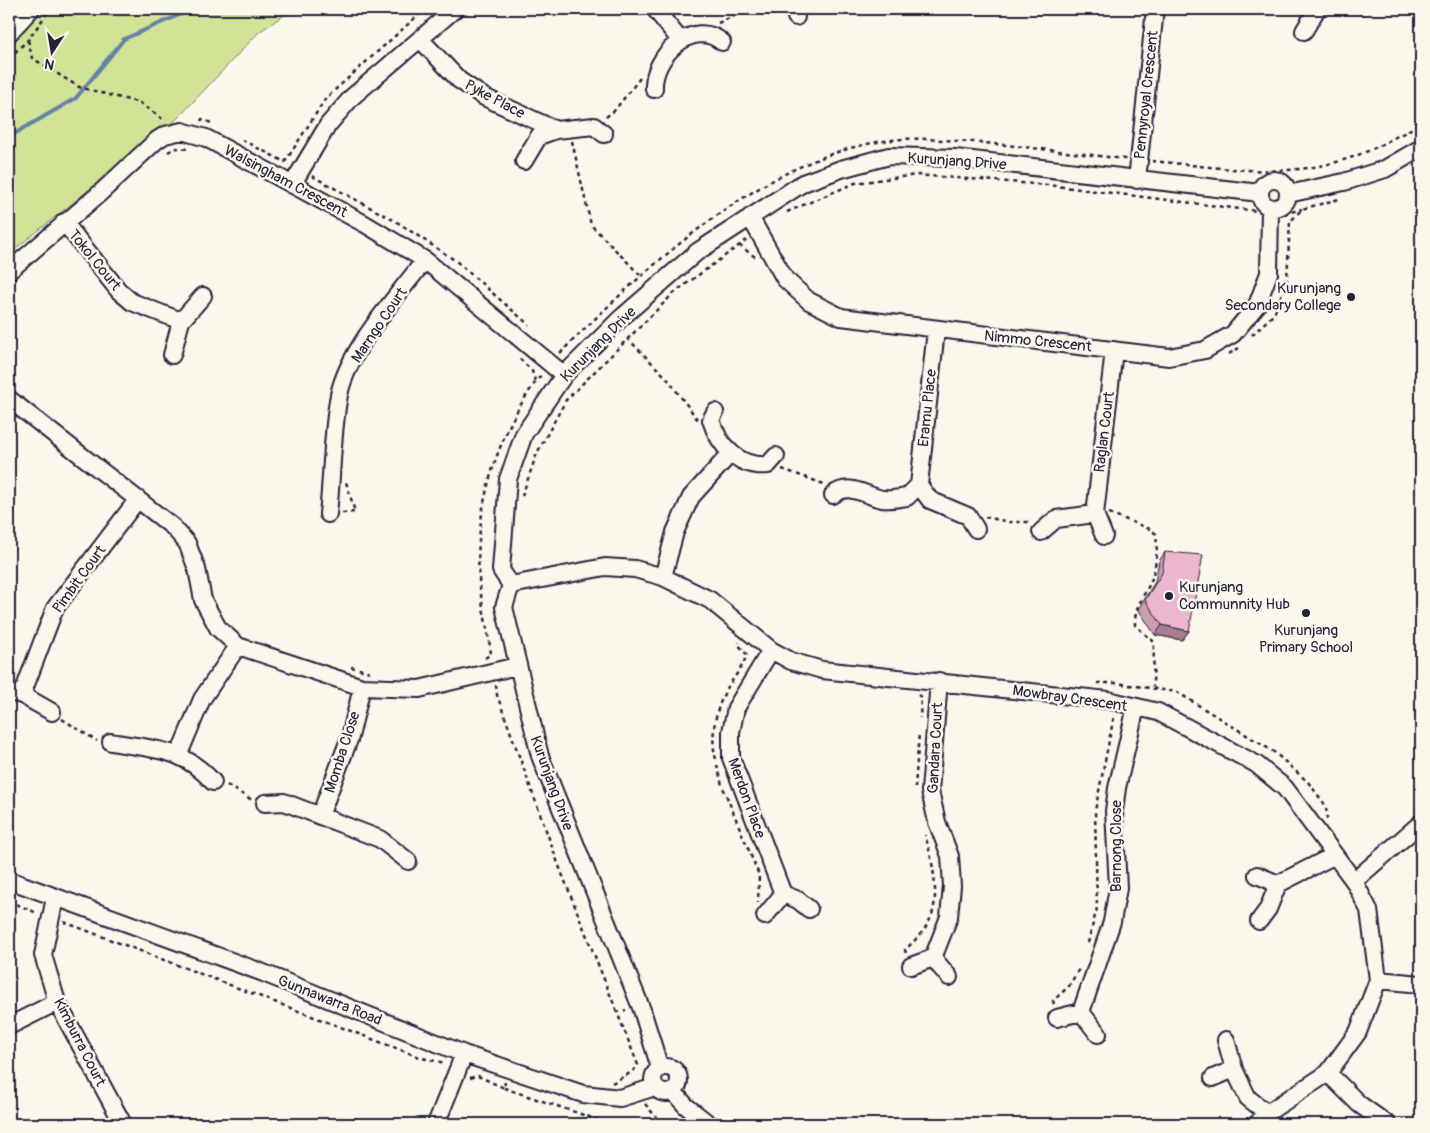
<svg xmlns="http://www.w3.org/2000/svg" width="1430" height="1133" viewBox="0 0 1430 1133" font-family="Pangolin,sans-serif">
  <rect width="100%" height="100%" fill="#fbf7ec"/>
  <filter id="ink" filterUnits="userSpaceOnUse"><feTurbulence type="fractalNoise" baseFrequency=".02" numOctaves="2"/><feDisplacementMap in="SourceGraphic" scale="10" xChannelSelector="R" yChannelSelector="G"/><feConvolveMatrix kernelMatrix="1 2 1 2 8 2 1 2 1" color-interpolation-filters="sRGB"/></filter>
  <g filter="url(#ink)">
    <!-- green -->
    <path fill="#d1e397" stroke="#7a8269" d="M43 9H293L259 32 177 119 9 254V48Z"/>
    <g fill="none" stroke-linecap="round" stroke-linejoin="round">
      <!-- stream -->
      <path stroke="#6683a7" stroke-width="4" d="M9 137 76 98 124 39 193 9"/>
      <!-- minor casing -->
      <g stroke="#22223b" stroke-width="20">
        <path id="minor" d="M655 9 680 40
          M796 9V17
          M1304 31 1317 9
          M9 33 31 9
          M420 39 459 80 484 97 556 130
          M654 89C652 57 693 17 722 42
          M524 161 539 136 556 130 594 126 604 134
          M1137 180 1155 9
          M1260 194a14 14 0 1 1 28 0a14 14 0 1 1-28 0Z
          M292 185 328 125 352 97 455 9
          M1288 194 1344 182 1385 169 1421 148
          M750 217 785 279 809 301 841 317 1169 357 1205 350 1233 334 1257 305 1269 273 1270 208
          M64 222 119 291 132 302 181 321
          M9 271 99 194 157 140 165 135 182 131 206 138 365 224 425 260 564 375
          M172 355 181 321 203 296
          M9 399 173 527 187 543 197 569 203 600 218 628 238 646 362 687 419 689 517 666
          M715 412 711 420C719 446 739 468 768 465L776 456
          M919 485 930 500 968 516 976 529
          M833 495C849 482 864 495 882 499 890 500 899 498 907 497L919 485 936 330
          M328 514C332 477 332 431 339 395 348 350 397 296 425 260
          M1095 514 1104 536
          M1041 532 1056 519 1095 514 1114 350
          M663 577 675 532 691 497 730 454
          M511 585 605 567 635 569 663 577 710 600 771 650 791 661 822 670 1108 700 1158 712 1256 764 1285 788 1354 881 1369 910 1378 980 1358 1032 1328 1073 1267 1113 1257 1124
          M771 650 736 708 731 732V758L783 894
          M9 692 22 695 52 712
          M22 695 55 608 138 499
          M111 742C155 750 182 747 213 782
          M179 754 202 699 238 646
          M265 803 284 802 380 839 408 861
          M320 816 350 737 362 687
          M1257 875 1278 884 1268 909 1259 921
          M9 880 261 972 464 1054 583 1094 620 1098 655 1087
          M1354 881 1421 823
          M1278 884 1335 855
          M55 898 43 955 57 1002 123 1124
          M765 916 783 894 798 900 809 909
          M933 958 949 917 952 886 950 856 937 822 930 791 939 681
          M911 966 933 958 949 977
          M1378 980 1421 984
          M1081 1012 1112 922 1118 888 1114 811 1117 788 1136 707
          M1057 1018 1081 1012 1098 1034
          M9 1026 57 1002
          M1226 1040 1234 1069 1248 1098 1267 1113
          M653 1080a13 13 0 1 1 26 0a13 13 0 1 1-26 0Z
          M660 1068 642 1010 540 756 504 607 511 585 501 570 508 479 524 434 564 375 621 318 697 252 803 183 841 169 889 156 955 158 1260 193
          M1328 1073 1359 1104 1387 1124
          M1213 1078 1234 1069
          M673 1091 686 1106 709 1124
          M436 1124 464 1054"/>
      </g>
      <!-- path -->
      <path stroke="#22223b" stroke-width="2.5" stroke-dasharray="4 4" stroke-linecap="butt" d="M718 23 750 9
        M28 40 32 58 79 87 140 103 164 120
        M9 58 28 40 50 9
        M606 117 614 111 640 78
        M201 121 202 119 211 123
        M242 140 285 162 326 98 425 9
        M572 141 591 225 642 277
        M168 152 175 148 189 149
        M1152 161C1238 169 1308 185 1388 141 1399 135 1412 130 1421 121
        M312 176 397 222 456 261 529 325
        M787 212 855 183 916 175 1048 185 1256 211
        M1284 214 1302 209
        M739 245 755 257
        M1252 335 1274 314 1287 280 1290 222 1302 209 1339 199
        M627 338 666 377 698 420
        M560 353C647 267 766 154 892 140 915 137 938 140 960 141 1016 145 1071 153 1126 159
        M1229 354 1239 348
        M520 359 532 371 535 381
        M782 469 824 484
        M522 496 537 453 566 400 675 292 748 239
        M342 513 355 512 346 482
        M1109 513 1150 529 1156 534C1158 549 1156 567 1151 581 1144 597 1134 607 1135 625L1154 642 1153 687
        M985 517 1009 522H1031
        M485 658 491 654C488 629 481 603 479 578 474 509 498 428 542 374
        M351 667 370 672
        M1097 683H1116L1177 692 1274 752 1308 782 1326 806 1327 819
        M496 685 497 695 559 866 617 1012
        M918 695 921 697 920 718
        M62 719 97 741
        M716 759C710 739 715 711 725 692 732 679 742 669 747 655L738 644 739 642
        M717 765 722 785 759 875 758 903
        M227 785 252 800
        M915 788 919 733
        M9 901 37 913
        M64 922 422 1058 445 1063
        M1088 943 1097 908 1095 811 1114 716
        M906 953 905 950C913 942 922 934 928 923 942 901 932 858 925 835
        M1054 1004 1053 1001 1069 986 1079 969
        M470 1078 478 1076 504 1088 505 1082
        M612 1083 632 1072 638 1065 617 1012 626 1010
        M504 1088 610 1124
        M645 1104 662 1124"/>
      <!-- minor -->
      <use href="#minor" stroke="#fbf7ec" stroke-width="16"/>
    </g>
    <!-- wall -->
    <path fill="#cb9db2" stroke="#22223b" d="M1165 552 1189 631 1182 640 1155 635 1138 609 1155 582 1159 561Z"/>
    <!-- shaded-wall -->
    <path fill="#a57f91" stroke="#22223b" d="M1162 625 1189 631 1182 640 1155 635Z"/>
    <!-- building -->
    <path fill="#ecb6cf" stroke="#22223b" d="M1165 552 1203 555 1189 631 1162 625 1145 600 1162 573Z"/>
  </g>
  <!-- markers -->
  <g fill="#22223b" stroke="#fbf7ec" stroke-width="2">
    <circle cx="1351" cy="297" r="5"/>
    <circle cx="1169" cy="596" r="5"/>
    <circle cx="1306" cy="613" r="5"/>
  </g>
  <g text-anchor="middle" stroke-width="5" stroke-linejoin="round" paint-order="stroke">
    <!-- street labels -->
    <g font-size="15" fill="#22223b" stroke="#fbf7ec">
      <text transform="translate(1146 95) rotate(-84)" y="5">Pennyroyal Crescent</text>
      <text transform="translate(495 99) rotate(28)" y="5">Pyke Place</text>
      <text transform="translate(957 161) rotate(4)" y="5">Kurunjang Drive</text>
      <text transform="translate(286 181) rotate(28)" y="5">Walsingham Crescent</text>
      <text transform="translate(95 260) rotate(51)" y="5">Tokol Court</text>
      <text transform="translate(379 325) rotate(-56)" y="5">Marngo Court</text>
      <text transform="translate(1038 341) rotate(6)" y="5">Nimmo Crescent</text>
      <text transform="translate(598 344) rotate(-45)" y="5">Kurunjang Drive</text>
      <text transform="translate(927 408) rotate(-84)" y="5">Eramu Place</text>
      <text transform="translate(1104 432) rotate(-83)" y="5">Raglan Court</text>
      <text transform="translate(79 579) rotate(-54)" y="5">Pimbit Court</text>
      <text transform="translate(1070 698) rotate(8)" y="5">Mowbray Crescent</text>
      <text transform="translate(935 748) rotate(-87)" y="5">Gandara Court</text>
      <text transform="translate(342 752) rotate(-72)" y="5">Momba Close</text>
      <text transform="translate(552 783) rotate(70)" y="5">Kurunjang Drive</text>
      <text transform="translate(747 798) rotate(70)" y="5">Merdon Place</text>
      <text transform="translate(1116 846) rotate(-90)" y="5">Barnong Close</text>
      <text transform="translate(330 1000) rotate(22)" y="5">Gunnawarra Road</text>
      <text transform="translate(80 1042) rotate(63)" y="5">Kimburra Court</text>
    </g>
    <!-- poi labels -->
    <g font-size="15" fill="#22223b" stroke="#fbf7ec" text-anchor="end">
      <text x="1341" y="293">Kurunjang<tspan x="1341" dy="17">Secondary College</tspan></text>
      <text x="1179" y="592" text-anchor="start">Kurunjang<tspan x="1179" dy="17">Communnity Hub</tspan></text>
      <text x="1306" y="635" text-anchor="middle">Kurunjang<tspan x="1306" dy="17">Primary School</tspan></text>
    </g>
  </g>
  <!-- margin -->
  <rect width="1430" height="1133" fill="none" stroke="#fbf7ec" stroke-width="30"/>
  <rect x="15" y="15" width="1400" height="1103" fill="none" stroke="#22223b" stroke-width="2" filter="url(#ink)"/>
  <!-- north arrow -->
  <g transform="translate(52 52) rotate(192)" stroke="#fbf7ec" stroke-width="4" paint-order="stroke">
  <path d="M0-4L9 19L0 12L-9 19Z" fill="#22223b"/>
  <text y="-8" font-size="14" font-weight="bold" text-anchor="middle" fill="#22223b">N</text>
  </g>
</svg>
